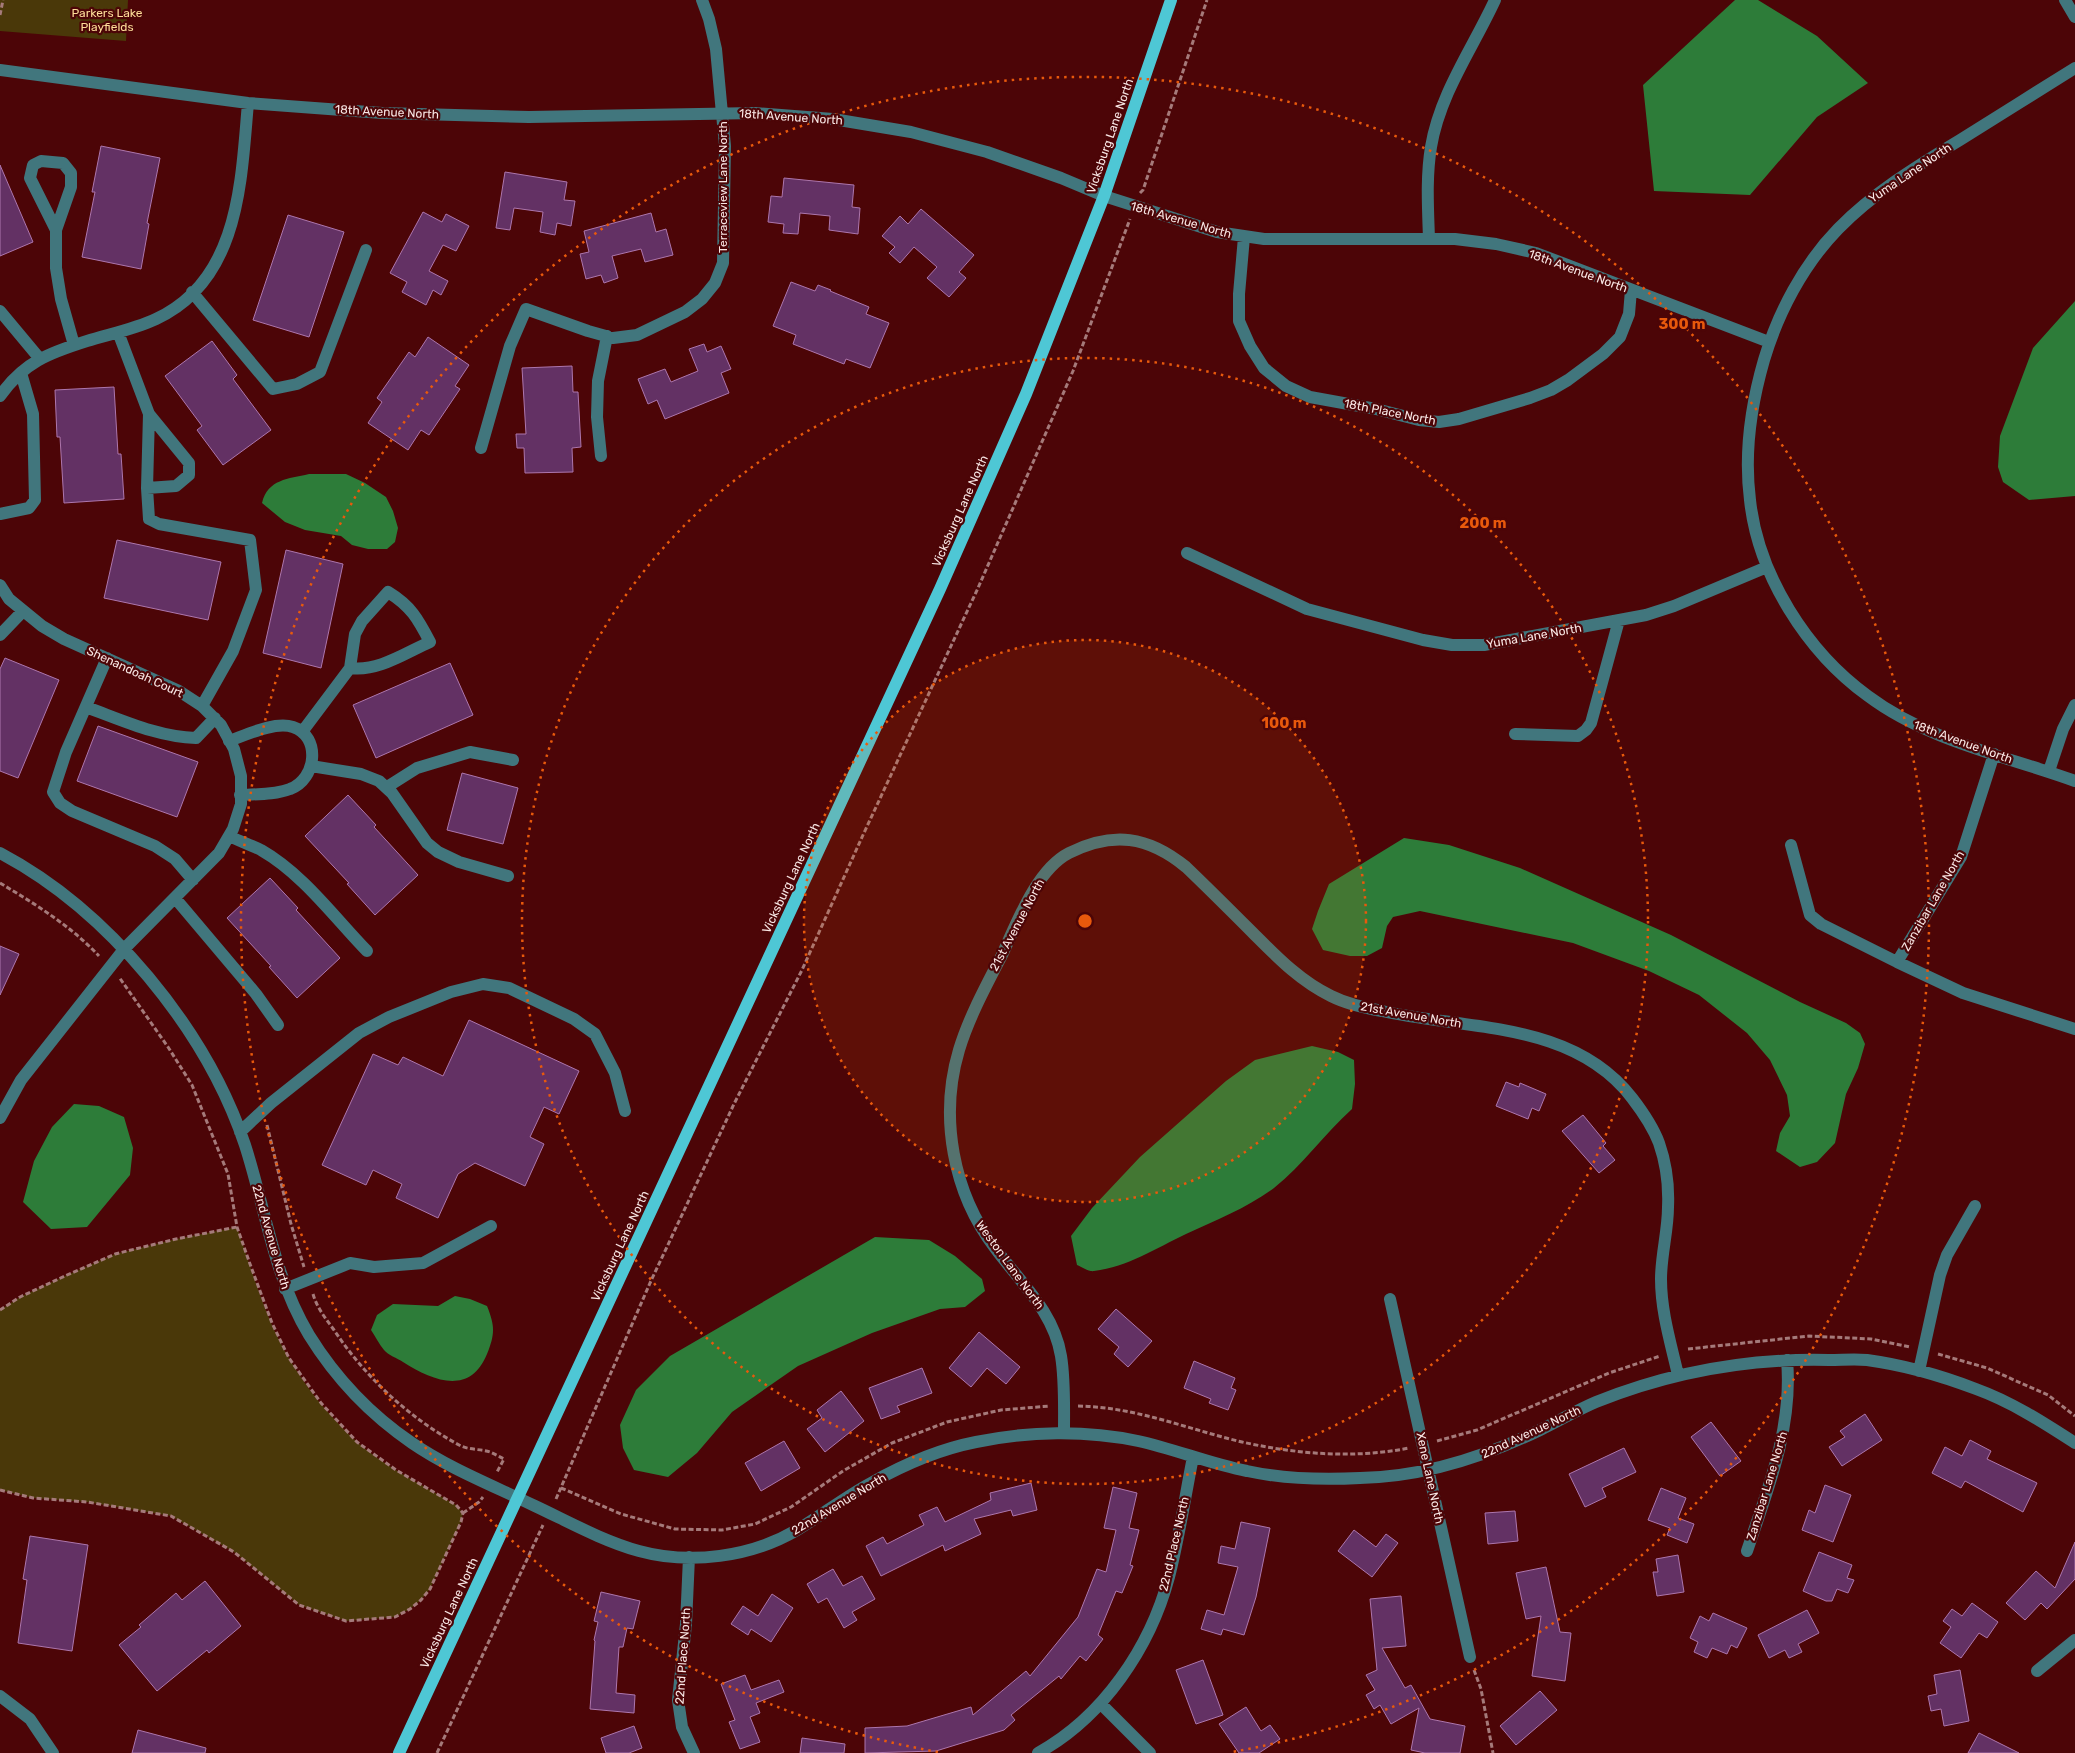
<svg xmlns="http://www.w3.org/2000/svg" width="2075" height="1753" viewBox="0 0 2075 1753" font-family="Rubik,sans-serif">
  <rect width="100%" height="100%" fill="#4c0507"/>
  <!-- green -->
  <path fill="#4a3809" d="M0 0H128L126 41 0 31Z
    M237 1227C252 1270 265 1318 289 1358 306 1388 331 1418 356 1441 385 1467 423 1485 456 1505L463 1513 461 1522 430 1589 421 1600 410 1609 395 1617 346 1621 299 1605 234 1552 171 1516 87 1502 33 1498 0 1490V1310L20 1297 67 1275 115 1254 176 1239Z"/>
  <!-- water -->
  <path fill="#2d7c39" d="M1735 0H1758L1817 36 1868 83 1817 117 1750 195 1654 191 1643 85Z
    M2075 301V496L2029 500 2003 482 1998 467 2000 436 2033 348Z
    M309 474H346L365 483 386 497 393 511 398 528 395 542 387 549H368L352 545 341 536 305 530 285 522 262 503C268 479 288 479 309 474Z
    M1404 838 1449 845 1520 868 1671 935 1800 1002 1846 1023 1860 1033 1865 1044 1858 1068 1846 1094 1835 1143 1817 1162 1800 1167 1776 1151 1780 1133 1790 1116 1787 1095 1770 1060 1747 1033 1699 995 1649 971 1573 943 1420 911 1393 917 1387 926 1382 948 1367 956H1350L1323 950 1312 929 1318 911 1329 884Z
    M1312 1046 1338 1052 1354 1060 1355 1084 1352 1109C1324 1134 1303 1165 1274 1188 1247 1208 1216 1220 1186 1234 1156 1248 1128 1267 1094 1271 1089 1272 1082 1267 1077 1265L1071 1236 1092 1208 1140 1157 1226 1081 1255 1060Z
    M74 1104 99 1106 124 1117 133 1148 130 1175 87 1227 51 1229 23 1202 34 1161 52 1127Z
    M875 1237 929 1240 955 1256 982 1279 985 1291 965 1307 940 1309 872 1333 798 1366 732 1412 697 1453 668 1477 634 1470 623 1448 620 1425 636 1390 670 1356Z
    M455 1296 470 1299 487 1306C495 1326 495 1334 487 1354 470 1396 433 1381 403 1362 397 1358 388 1355 384 1350 379 1344 375 1336 371 1330L377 1315 393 1304 438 1306Z"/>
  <!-- building -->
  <path fill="#633164" stroke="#ad76ad" d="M101 146 160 158 147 223 149 224 141 269 82 257 95 192H92Z
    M0 165 33 242 0 256Z
    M505 172 567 182 564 200 575 201 571 226 557 223 555 235 540 232 543 212 514 208 510 230 496 228Z
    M784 178 854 185 852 207 860 208 858 234 829 230 830 216 800 213 798 234 783 233 784 224 768 222 771 196 782 197Z
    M921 209 974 255 959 272 966 278 949 297 927 278 937 267 914 247 900 263 889 253 895 247 882 236 900 216 908 224Z
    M423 212 442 222 446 214 469 226 456 251 443 245 429 271 448 281 441 295 433 290 426 305 402 292 407 282 390 273Z
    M651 213 656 232 666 229 673 255 645 262 641 249 612 256 618 278 604 283 601 275 586 279 580 254 589 252 584 231Z
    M288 215 344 232 309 337 253 320Z
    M791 282 815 291 818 285 831 290 830 291 869 307 866 314 889 323 870 368 846 359 844 364 793 344 796 335 773 326Z
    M428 337 469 365 455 386 460 389 429 435 421 430 408 450 368 423 382 402 377 398 409 352 415 357Z
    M212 341 237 375 233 379 271 430 223 465 197 430 202 426 165 376Z
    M704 344 707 352 721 346 731 369 721 373 729 393 665 419 657 400 648 404 638 379 665 369 671 382 698 371 689 349Z
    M572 366 573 392H578L581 447 572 448 573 472 525 473 524 448H517L516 434H526L522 368Z
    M114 387 118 454H121L124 499 64 503 60 437H57L55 390Z
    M117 540 221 562 208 620 104 598Z
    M286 550 343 564 321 668 263 653Z
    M5 658 59 680 18 778 0 771V669Z
    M450 663 473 715 376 758 353 705Z
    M98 726 198 762 177 817 77 781Z
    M462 773 518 788 503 844 447 830Z
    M348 795 376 825 374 827 418 875 375 915 347 884 349 883 305 836Z
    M270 878 298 908 296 910 340 958 297 998 269 967 271 966 227 918Z
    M0 946 19 954 0 995Z
    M469 1020 579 1071 559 1114 544 1107 530 1137 544 1144 525 1186 475 1163 458 1174 438 1218 396 1198 402 1184 373 1170 366 1185 322 1165 373 1054 398 1065 403 1057 443 1076Z
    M1506 1082 1519 1087 1520 1083 1546 1094 1539 1111 1532 1108 1528 1119 1496 1106Z
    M1583 1115 1606 1143 1603 1146 1615 1160 1599 1173 1562 1131Z
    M1116 1309 1152 1341 1128 1367 1114 1354 1119 1347 1098 1329Z
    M979 1332 1020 1367 1006 1384 987 1368 971 1387 949 1368Z
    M1194 1361 1235 1378 1231 1388 1236 1390 1228 1410 1209 1403 1211 1399 1184 1388Z
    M922 1368 932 1393 897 1406 900 1412 881 1419 869 1388Z
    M841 1391 864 1421 825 1452 807 1429 822 1418 817 1410Z
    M1865 1414 1882 1440 1842 1466 1829 1447 1845 1437 1840 1431Z
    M1711 1422 1741 1461 1720 1476 1691 1437Z
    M1970 1440 1991 1451 1987 1459 2037 1483 2023 1512 1965 1481 1961 1488 1932 1473 1945 1447 1962 1456Z
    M784 1441 800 1468 761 1491 745 1463Z
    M1624 1448 1636 1472 1602 1488 1606 1497 1585 1507 1569 1474Z
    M1031 1483 1037 1510 1013 1516 1011 1510 974 1519 981 1534 945 1551 943 1545 881 1576 866 1546 883 1537 887 1544 924 1525 919 1515 937 1507 945 1522 991 1500 990 1493Z
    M1825 1485 1851 1495 1833 1542 1802 1530 1809 1510 1815 1513Z
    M1113 1487 1137 1493 1129 1528 1139 1530 1130 1565 1133 1566 1122 1593 1116 1591 1098 1635 1103 1639 1086 1661 1080 1656 1061 1679 1059 1676 1011 1715 1015 1720 1004 1730 936 1751 865 1753V1728L907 1726 971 1707 973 1715 1026 1671 1030 1676 1078 1617 1097 1569 1106 1572 1116 1530 1104 1528Z
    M1661 1488 1686 1498 1678 1518 1694 1524 1687 1543 1667 1535 1670 1528 1648 1520Z
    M1515 1511 1518 1541 1488 1544 1485 1513Z
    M1241 1522 1270 1528 1256 1597 1244 1635 1223 1629 1221 1635 1201 1629 1207 1610 1224 1615 1238 1567 1218 1563 1221 1546 1235 1549Z
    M1354 1530 1376 1547 1386 1534 1398 1543 1372 1577 1338 1551Z
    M30 1536 88 1545 72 1651 18 1643 27 1580 23 1579Z
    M2075 1542V1579L2047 1609 2041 1603 2025 1620 2006 1603 2036 1571 2055 1588Z
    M1819 1552 1852 1565 1847 1578 1854 1580 1848 1593 1837 1589 1832 1601H1826L1803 1591Z
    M1678 1555 1684 1592 1657 1596 1653 1572H1658L1656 1559Z
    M1546 1567 1560 1632 1571 1633 1565 1681 1532 1676 1541 1616 1526 1619 1516 1573Z
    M833 1569 843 1586 862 1576 875 1599 852 1612 857 1620 844 1628 827 1598 818 1603 807 1584Z
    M205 1581 241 1626 209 1653 207 1650 157 1691 119 1645 141 1627 139 1625 176 1593 182 1600Z
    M601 1592 640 1601 633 1629 627 1628 623 1647H619L616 1693 635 1695 634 1713 590 1709 595 1641 594 1640 598 1622 594 1621Z
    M772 1594 793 1608 771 1642 751 1629 748 1635 731 1624 743 1606 758 1616Z
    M1401 1596 1406 1646 1382 1648 1405 1688 1411 1685 1430 1719 1465 1726 1460 1753H1425L1411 1750 1419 1708 1391 1724 1380 1705 1374 1709 1366 1695 1375 1690 1366 1675 1377 1670 1370 1599Z
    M1972 1603 1998 1622 1987 1638 1979 1633 1961 1658 1940 1643 1951 1627 1943 1621 1952 1609 1962 1616Z
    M1807 1610 1819 1633 1798 1644 1802 1652 1789 1658 1785 1650 1769 1658 1758 1635Z
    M1713 1613 1747 1628 1737 1648 1731 1645 1727 1654 1712 1648 1707 1658 1694 1652 1698 1642 1690 1638 1700 1616 1709 1621Z
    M1203 1660 1223 1715 1196 1724 1176 1670Z
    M1960 1670 1969 1721 1944 1726 1941 1709 1931 1711 1928 1696 1937 1694 1934 1675Z
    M745 1675 751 1690 779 1680 784 1692 756 1703 760 1713 750 1717 760 1742 740 1749 729 1722 735 1720 721 1684Z
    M1540 1691 1557 1710 1516 1745 1500 1726Z
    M1246 1707 1261 1731 1270 1725 1280 1739 1259 1753H1239L1219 1724Z
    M634 1726 642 1748 629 1753H606L601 1738Z
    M138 1730 206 1748 205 1753H132Z
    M1979 1733 2019 1753H1968Z
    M802 1738 845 1744 844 1753H800Z"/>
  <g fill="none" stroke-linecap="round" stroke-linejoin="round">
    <!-- path -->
    <path stroke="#a57a7a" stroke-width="3" stroke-dasharray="5 2.5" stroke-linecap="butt" d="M0 15 3 0
      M1140 193 1143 190 1207 0
      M0 883C35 904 71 926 99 956
      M267 1125 291 1224 304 1267
      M313 1294C317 1308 326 1319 334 1330 366 1378 410 1419 461 1446 470 1450 481 1449 490 1452 495 1454 500 1457 504 1459L497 1472
      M0 1310 20 1297 67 1275 115 1254 176 1239 237 1227
      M1688 1349 1809 1336 1871 1339 1910 1347
      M1938 1354 1987 1368 2048 1395 2075 1416
      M1078 1406C1136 1407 1187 1429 1242 1442 1296 1454 1354 1459 1409 1448
      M1437 1441 1477 1430 1609 1373 1660 1356
      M561 1488 621 1514 675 1529 722 1530 755 1524 791 1507 843 1471 892 1443 947 1422 1001 1410 1050 1406
      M0 1490 33 1498 87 1502 171 1516 234 1552 299 1605 346 1621 395 1617 410 1609 421 1600 430 1589 461 1522 463 1513 456 1505 396 1470 357 1442 321 1403 289 1358 272 1323 250 1264 237 1227 228 1174 192 1085 168 1047 119 977
      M556 1499 650 1283 734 1104 802 970 863 835 978 588 1073 371 1130 219
      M463 1513 479 1502 483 1497
      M1474 1670 1481 1689 1493 1753
      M437 1753 543 1525"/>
    <!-- minor -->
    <path stroke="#41767d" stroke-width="12" d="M2065 0 2075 17
      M2075 68C2037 92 1998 116 1960 140 1917 166 1873 193 1838 229 1803 265 1778 313 1764 360 1751 405 1744 453 1750 500 1758 575 1807 652 1868 696 1928 741 2006 756 2075 781
      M0 70 248 103 382 113 529 117 755 113 833 119 911 132 987 152 1061 178 1104 196 1217 232 1264 239H1455L1496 244 1536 253 1769 342
      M56 230 71 187V173L63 163 41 161 33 165 30 178 56 230V268L61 299 74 345
      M1244 237 1239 294V321L1250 346 1264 368 1286 386 1310 397 1376 409 1419 420 1439 422 1459 419 1530 398 1551 390 1568 380 1603 354 1620 337 1629 314 1631 290
      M1429 239C1428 208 1426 177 1431 147 1440 93 1473 48 1495 0
      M192 292 273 389 297 384 320 372 366 250
      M0 311 40 359
      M118 332 149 414 147 488 149 519 159 524 250 540 256 590 233 651 202 706
      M0 396C24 362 49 353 87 341 110 334 135 329 156 319 240 280 241 181 248 103
      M481 448 510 346 526 309 588 331 613 338 637 335 685 312 702 299 715 283 723 263 725 146 716 49 709 19 702 0
      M601 456 597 417 598 381 607 336
      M147 488 176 486 189 475V463L149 414
      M0 514 29 508 35 500 33 414 21 373
      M1187 553 1307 609 1423 640 1452 645H1484L1646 615 1674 606 1767 567
      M0 585 9 599 42 626 64 639 179 691 202 706 221 725 234 749 241 776V804L233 829 219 853 125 948 21 1080 0 1118
      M0 635 23 611
      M107 658 66 752 53 792 60 803 72 811 155 846 175 859 193 880
      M86 707C122 720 158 737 196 738L215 718
      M302 732 350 668 355 634 362 621 388 592C411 606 418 619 430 642 405 653 378 672 350 668
      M1515 734 1578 736 1586 730 1591 723 1619 620
      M229 741C246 735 275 721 293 727 321 736 317 779 290 789 275 795 256 794 240 795
      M311 766 361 774 379 781 392 793 427 843 438 852 459 862 508 876
      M2049 771 2063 729 2075 705
      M387 787 417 768 470 752 513 760
      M229 836C239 841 251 845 261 850 303 874 334 917 367 951
      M1791 845 1810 915 1821 924 1897 962 1963 993 2075 1029
      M0 853C108 910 206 1029 245 1145 266 1210 273 1275 309 1335 335 1377 371 1415 412 1443 450 1469 494 1486 535 1506 569 1522 603 1541 639 1551 690 1565 751 1557 797 1530 822 1515 845 1497 871 1483 903 1465 940 1449 976 1442 1028 1431 1086 1430 1138 1441 1175 1449 1210 1464 1247 1471 1284 1479 1322 1480 1360 1478 1423 1477 1484 1457 1540 1430 1559 1421 1577 1410 1596 1402 1671 1372 1749 1358 1829 1360 1842 1360 1855 1359 1867 1360 1904 1365 1942 1376 1976 1389 2012 1402 2044 1423 2075 1443
      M175 898 256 994 278 1025
      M1897 962 1961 857 1994 754
      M240 1132 271 1103 359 1033 389 1017 451 992 483 984 509 988 574 1019 595 1034 615 1073 625 1111
      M285 1289 350 1263 374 1267 423 1263 491 1226
      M1390 1299 1470 1657
      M1919 1371 1940 1275 1947 1255 1975 1206
      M1064 1433C1064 1408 1065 1380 1061 1356 1054 1312 1020 1282 995 1248 953 1193 939 1117 959 1050 969 1017 986 986 1002 955 1017 923 1036 870 1069 853 1113 831 1148 836 1186 867 1209 889 1231 911 1253 933 1277 957 1300 981 1331 996 1347 1004 1365 1008 1382 1011 1467 1030 1573 1021 1632 1098 1642 1111 1653 1127 1659 1143 1666 1163 1669 1185 1668 1207 1668 1231 1661 1255 1661 1279 1661 1312 1671 1344 1678 1375
      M1747 1551C1768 1489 1793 1427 1787 1360
      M689 1557 686 1624 678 1700 682 1727 694 1753
      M2037 1671 2075 1640
      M0 1696 30 1719 53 1753
      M1101 1704 1150 1753
      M1038 1753C1103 1717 1150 1648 1169 1577 1179 1538 1185 1497 1193 1457"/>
    <!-- major -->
    <path stroke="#4ec7d5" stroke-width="12" d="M399 1753 940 589 1026 394 1104 196 1171 0"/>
  </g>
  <!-- distance rings -->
  <circle cx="1085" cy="921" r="281" fill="#e8590c" fill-opacity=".12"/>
  <g fill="none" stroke="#e8590c" stroke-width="2.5" stroke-dasharray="2.5 5">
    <circle cx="1085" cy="921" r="281"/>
    <circle cx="1085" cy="921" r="563"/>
    <path d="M938 1752A844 844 0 1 1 1232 1752"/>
  </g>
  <g text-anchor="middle" stroke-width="4.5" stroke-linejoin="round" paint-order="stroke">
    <!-- park labels -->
    <g font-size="12" fill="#fddd98" stroke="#4c0507">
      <text x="107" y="17">Parkers Lake<tspan x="107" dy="14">Playfields</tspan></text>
    </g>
    <!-- street labels -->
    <g font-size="12" fill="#f9e7e5" stroke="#4c0507">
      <text transform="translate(387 112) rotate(3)" y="4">18th Avenue North</text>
      <text transform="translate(791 117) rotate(4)" y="4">18th Avenue North</text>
      <text transform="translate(1110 136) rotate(-71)" y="4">Vicksburg Lane North</text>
      <text transform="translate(1910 173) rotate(-34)" y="4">Yuma Lane North</text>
      <text transform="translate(723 187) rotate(-90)" y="4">Terraceview Lane North</text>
      <text transform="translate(1181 220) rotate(16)" y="4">18th Avenue North</text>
      <text transform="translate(1578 271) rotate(20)" y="4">18th Avenue North</text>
      <text transform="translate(1390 412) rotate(11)" y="4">18th Place North</text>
      <text transform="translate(960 511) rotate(-66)" y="4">Vicksburg Lane North</text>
      <text transform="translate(1534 636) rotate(-10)" y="4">Yuma Lane North</text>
      <text transform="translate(135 672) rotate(25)" y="4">Shenandoah Court</text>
      <text transform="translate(1963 742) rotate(20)" y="4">18th Avenue North</text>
      <text transform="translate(791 878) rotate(-65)" y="4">Vicksburg Lane North</text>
      <text transform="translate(1933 901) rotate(-60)" y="4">Zanzibar Lane North</text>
      <text transform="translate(1017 925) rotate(-62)" y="4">21st Avenue North</text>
      <text transform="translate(1411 1015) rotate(10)" y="4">21st Avenue North</text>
      <text transform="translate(271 1237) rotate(74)" y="4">22nd Avenue North</text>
      <text transform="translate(620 1246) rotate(-65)" y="4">Vicksburg Lane North</text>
      <text transform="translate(1010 1265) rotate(54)" y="4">Weston Lane North</text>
      <text transform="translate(1531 1432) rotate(-25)" y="4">22nd Avenue North</text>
      <text transform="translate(1430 1478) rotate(78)" y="4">Xene Lane North</text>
      <text transform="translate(1767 1486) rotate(-73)" y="4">Zanzibar Lane North</text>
      <text transform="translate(839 1504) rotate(-31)" y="4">22nd Avenue North</text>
      <text transform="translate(1174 1544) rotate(-77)" y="4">22nd Place North</text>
      <text transform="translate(449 1613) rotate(-65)" y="4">Vicksburg Lane North</text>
      <text transform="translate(683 1656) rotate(-86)" y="4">22nd Place North</text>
    </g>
  </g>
  <circle cx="1085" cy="921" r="8" fill="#e8590c" stroke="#4c0507" stroke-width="2.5"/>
  <g font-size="15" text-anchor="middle" font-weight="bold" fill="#e8590c" stroke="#4c0507" stroke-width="4.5" stroke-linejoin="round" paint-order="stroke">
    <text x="1682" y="329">300 m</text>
    <text x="1483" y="528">200 m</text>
    <text x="1284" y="728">100 m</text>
  </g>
</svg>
